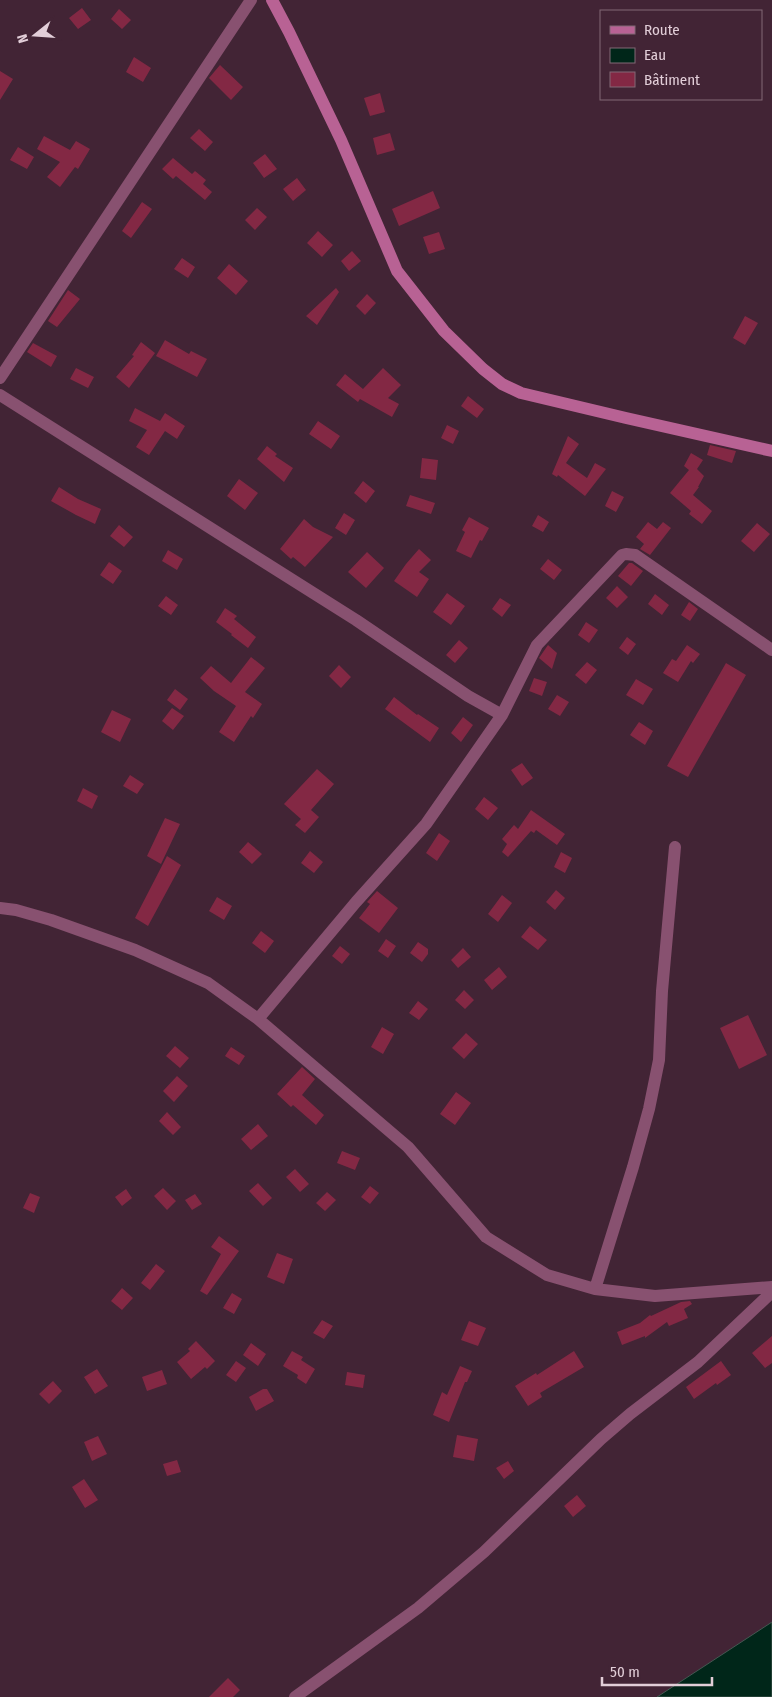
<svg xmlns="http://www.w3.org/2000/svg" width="772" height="1697" viewBox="0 0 772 1697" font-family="'Fira Sans Condensed',sans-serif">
  <rect width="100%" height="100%" fill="#422435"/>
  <!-- water -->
  <path fill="#002619" stroke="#445852" d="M772 1622V1697H657Z"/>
  <!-- building -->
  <path fill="#832844" d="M82 8 91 20 78 29 69 18Z
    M119 9 131 20 122 29 111 19Z
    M134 57 151 68 143 82 126 72Z
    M220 65 243 87 231 100 209 78Z
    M0 71 13 79 0 100Z
    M380 93 385 112 370 116 364 98Z
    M199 129 213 142 205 151 190 138Z
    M390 133 395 150 377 155 373 138Z
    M44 136 70 150 76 141 90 149 78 169 75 167 60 187 47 177 60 162 37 149Z
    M18 147 34 157 27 169 10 160Z
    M265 154 277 169 264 178 253 163Z
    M173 158 192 174 195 171 206 180 203 184 212 192 205 200 176 176 173 179 162 169Z
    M297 178 306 190 293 201 283 189Z
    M433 191 440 208 399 226 392 209Z
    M142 202 152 209 131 238 122 231Z
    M257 208 267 217 255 230 245 220Z
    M318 231 333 245 322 257 307 243Z
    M439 232 445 249 429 254 423 237Z
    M352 251 361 261 349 271 341 261Z
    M182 258 195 267 188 278 174 269Z
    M229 264 248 281 236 295 217 278Z
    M336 288 339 292 317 325 306 316Z
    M68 290 80 299 57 327 48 321Z
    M367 294 376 303 365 315 356 306Z
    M745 316 758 323 745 345 733 338Z
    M165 340 189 354 191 351 207 359 197 377 156 356Z
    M141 342 155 353 129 388 116 377 134 356 132 355Z
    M33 343 57 356 51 367 27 352Z
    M76 368 94 377 88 388 70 379Z
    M383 368 401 385 388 398 399 404 392 417 360 399 358 402 336 385 345 374 363 389Z
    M468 396 484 409 477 418 461 406Z
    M135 408 160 421 165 413 185 426 177 439 165 431 149 455 136 447 147 430 129 421Z
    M318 421 340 436 331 449 309 434Z
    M447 425 459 431 453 444 441 438Z
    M568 436 579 444 566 463 587 478 595 463 606 469 585 496 558 475 557 477 552 474Z
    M710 445 736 451 732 463 707 455Z
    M267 446 277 454 275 456 293 468 284 482 257 459Z
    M691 453 703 460 697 469 704 476 698 487H699L693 495 712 511 702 524 689 514 691 511 670 493 689 470 684 466Z
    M422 458 438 460 436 480 420 478Z
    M239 479 258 493 245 510 227 496Z
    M363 481 375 491 366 503 354 493Z
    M59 487 78 499 101 509 95 524 76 515 51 501Z
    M612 491 624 497 616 512 605 506Z
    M410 495 435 503 431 514 406 506Z
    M344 513 355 520 346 535 335 528Z
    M538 515 549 522 543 532 532 526Z
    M469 517 489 528 482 541 480 540 471 558 456 551 465 532 462 530Z
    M304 519 313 527 333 537 305 567 293 557 291 559 280 549Z
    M648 522 657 529 663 522 671 528 650 555 640 549 644 544 636 537Z
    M757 523 770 534 754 552 741 541Z
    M119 525 133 537 124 547 110 536Z
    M419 549 431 560 419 572 429 579 417 597 394 581 406 564Z
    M168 550 183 559 177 570 162 561Z
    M367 552 384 568 366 588 348 572Z
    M548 559 562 570 554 580 540 569Z
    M109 562 122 571 113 584 100 575Z
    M629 563H632L643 571 631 586 618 576Z
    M617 586 628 597 617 608 606 598Z
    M447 593 465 606 451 625 433 612Z
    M655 594 669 605 662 615 648 604Z
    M166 596 178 605 171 615 158 606Z
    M500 598 511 605 502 617 492 609Z
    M689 602 698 609 690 621 681 615Z
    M225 608 237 616 234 619 256 637 248 648 231 635 232 634 216 622Z
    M586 622 598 630 589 643 578 635Z
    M627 637 636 644 628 655 619 648Z
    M459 640 468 648 455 663 446 655Z
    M548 645 557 653 552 669 539 658Z
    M687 645 700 654 693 663 691 661 678 682 663 673 672 659 676 661Z
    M251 657 265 668 245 692 262 704 253 718 251 716 234 742 219 732 236 706 214 691 200 678 211 666 231 683Z
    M587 662 597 670 586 684 575 675Z
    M726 663 746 675 688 777 667 766Z
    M339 665 351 677 341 688 329 676Z
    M534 678 547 682 542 696 529 691Z
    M636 679 653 689 643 705 626 695Z
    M175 689 188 699 180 710 167 700Z
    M557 695 569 702 560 716 548 709Z
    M394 697 417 715 418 714 439 728 430 742 385 709Z
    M172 708 184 716 173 730 162 721Z
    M112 710 131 719 120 742 101 732Z
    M463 717 473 725 461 742 451 733Z
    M639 722 653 731 645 745 630 735Z
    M522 763 533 778 522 786 511 770Z
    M317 769 334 784 311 810 319 817 305 833 295 825 301 819 284 804Z
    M130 775 144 784 137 794 123 786Z
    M83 788 98 796 92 809 77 801Z
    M484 797 498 808 488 820 475 809Z
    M531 810 565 834 557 845 536 830 534 833 531 831 508 857 502 852 507 844 502 839 514 825 518 829Z
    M165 818 180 824 161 864 147 856Z
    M439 833 450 841 437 861 426 853Z
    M248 842 262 854 252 864 239 852Z
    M310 851 323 862 314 873 301 863Z
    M561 852 572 858 565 873 554 867Z
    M167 856 181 865 148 926 135 918Z
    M556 890 565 898 555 910 546 902Z
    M377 891 398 908 379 933 359 918 370 904 367 902Z
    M502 895 512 903 498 922 488 914Z
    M217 897 232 906 224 920 209 911Z
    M530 926 547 940 538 950 521 937Z
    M261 931 274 941 265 953 252 943Z
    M386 939 396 946 388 958 378 951Z
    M418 942 428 949V954L422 962 410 953Z
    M340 946 350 954 342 964 332 956Z
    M463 948 471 957 458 968 451 960Z
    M499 967 507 977 492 990 484 980Z
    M464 990 474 1000 465 1009 455 1000Z
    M418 1001 428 1009 419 1020 409 1013Z
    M748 1015 767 1055 739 1069 720 1028Z
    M382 1027 394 1034 383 1054 371 1047Z
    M466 1033 478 1044 464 1059 452 1048Z
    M175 1046 189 1058 180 1068 166 1056Z
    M231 1047 245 1056 239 1065 225 1056Z
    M302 1067 315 1079 302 1095 324 1115 316 1125 293 1105 291 1107 277 1094Z
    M177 1076 188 1086 174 1102 163 1091Z
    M456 1092 471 1103 455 1125 440 1114Z
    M167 1112 181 1127 173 1135 159 1121Z
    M258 1124 268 1136 251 1150 241 1139Z
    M342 1151 360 1158 355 1170 337 1163Z
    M295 1169 309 1184 300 1192 286 1177Z
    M258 1183 272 1198 263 1206 249 1191Z
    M370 1186 379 1193 370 1204 361 1197Z
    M163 1188 176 1201 167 1210 154 1196Z
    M126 1189 132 1198 122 1206 115 1197Z
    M327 1192 336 1200 325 1211 316 1203Z
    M30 1193 40 1197 34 1213 23 1208Z
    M195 1194 202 1204 192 1210 185 1200Z
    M219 1236 239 1251 207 1295 200 1291 221 1254 211 1247Z
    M277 1253 293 1259 284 1284 267 1277Z
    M156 1264 165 1271 150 1290 141 1283Z
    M122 1288 133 1298 122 1310 111 1301Z
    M232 1293 242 1299 234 1314 223 1308Z
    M690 1301 692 1304 684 1309 688 1318 669 1326 667 1322 645 1338V1336L622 1345 617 1332 640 1323 650 1315 651 1316 681 1302Z
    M322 1320 333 1326 324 1339 313 1333Z
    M469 1321 486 1328 478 1346 461 1340Z
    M772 1336V1363L765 1368 752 1353Z
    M196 1341 215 1361 207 1369 205 1367 191 1379 177 1362 190 1351 188 1349Z
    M251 1343 266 1354 258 1366 243 1355Z
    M292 1351 303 1357 301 1360 315 1369 306 1384 297 1378 298 1375 283 1366Z
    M574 1351 584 1367 540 1393 542 1397 528 1406 515 1386 536 1373 537 1375Z
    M236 1361 246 1368 236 1382 226 1375Z
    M721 1361 731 1375 717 1385 716 1383 694 1399 686 1387Z
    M460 1366 472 1371 467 1382H465L449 1422 433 1415 442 1392 447 1395Z
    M97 1369 108 1386 95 1394 84 1377Z
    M162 1370 167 1384 147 1391 142 1377Z
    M347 1372 365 1375 363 1388 345 1385Z
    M53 1381 62 1391 49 1404 39 1394Z
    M263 1389H267L274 1401 256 1411 249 1397Z
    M457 1435 478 1439 474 1461 453 1457Z
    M98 1436 107 1454 92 1461 84 1442Z
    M177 1460 181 1472 167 1476 163 1464Z
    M508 1461 514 1471 504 1479 496 1468Z
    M84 1479 98 1500 85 1508 72 1487Z
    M577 1495 586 1506 573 1517 564 1506Z
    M228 1678 240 1690 233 1697H209Z"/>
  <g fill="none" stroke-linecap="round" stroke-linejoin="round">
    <!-- street -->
    <path stroke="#885170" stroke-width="12" d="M0 378 251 0
      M0 395 356 620 468 696 502 715
      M0 908 16 910 51 920 135 950 208 983 258 1019 408 1147 486 1237 547 1275 595 1289 655 1296 772 1287
      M258 1019 356 902 426 824 502 715 537 645 622 555 626 554 635 555 772 650
      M595 1289 633 1167 649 1109 659 1060 662 991 675 847
      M295 1697 418 1608 484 1552 601 1439 630 1414 698 1362 772 1292"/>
    <!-- secondary -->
    <path stroke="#b86294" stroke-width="12" d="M272 0 289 32 341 140 397 271 444 331 483 369 502 384 521 393 626 418 772 451"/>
  </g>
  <!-- legend -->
  <rect x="600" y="10" width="162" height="90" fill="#422435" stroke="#826876"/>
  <rect x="610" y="26" width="25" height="8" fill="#b86294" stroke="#826876"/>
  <text x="644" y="35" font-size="15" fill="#e2ced8">Route</text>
  <rect x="610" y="48" width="25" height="15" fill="#002619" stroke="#826876"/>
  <text x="644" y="60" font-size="15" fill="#e2ced8">Eau</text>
  <rect x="610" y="72" width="25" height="15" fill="#832844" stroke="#826876"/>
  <text x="644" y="85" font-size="15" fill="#e2ced8">Bâtiment</text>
  <!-- north arrow -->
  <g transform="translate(35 35) rotate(253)" stroke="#422435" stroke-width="4" paint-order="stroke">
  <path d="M0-4L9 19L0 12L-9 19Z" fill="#e2ced8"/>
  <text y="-8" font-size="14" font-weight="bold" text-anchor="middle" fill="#e2ced8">N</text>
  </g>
  <!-- scale -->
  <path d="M602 1677v8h110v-8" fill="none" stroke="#e2ced8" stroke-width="2.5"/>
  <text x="610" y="1677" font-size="15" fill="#e2ced8" stroke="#422435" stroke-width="4" paint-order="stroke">50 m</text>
</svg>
